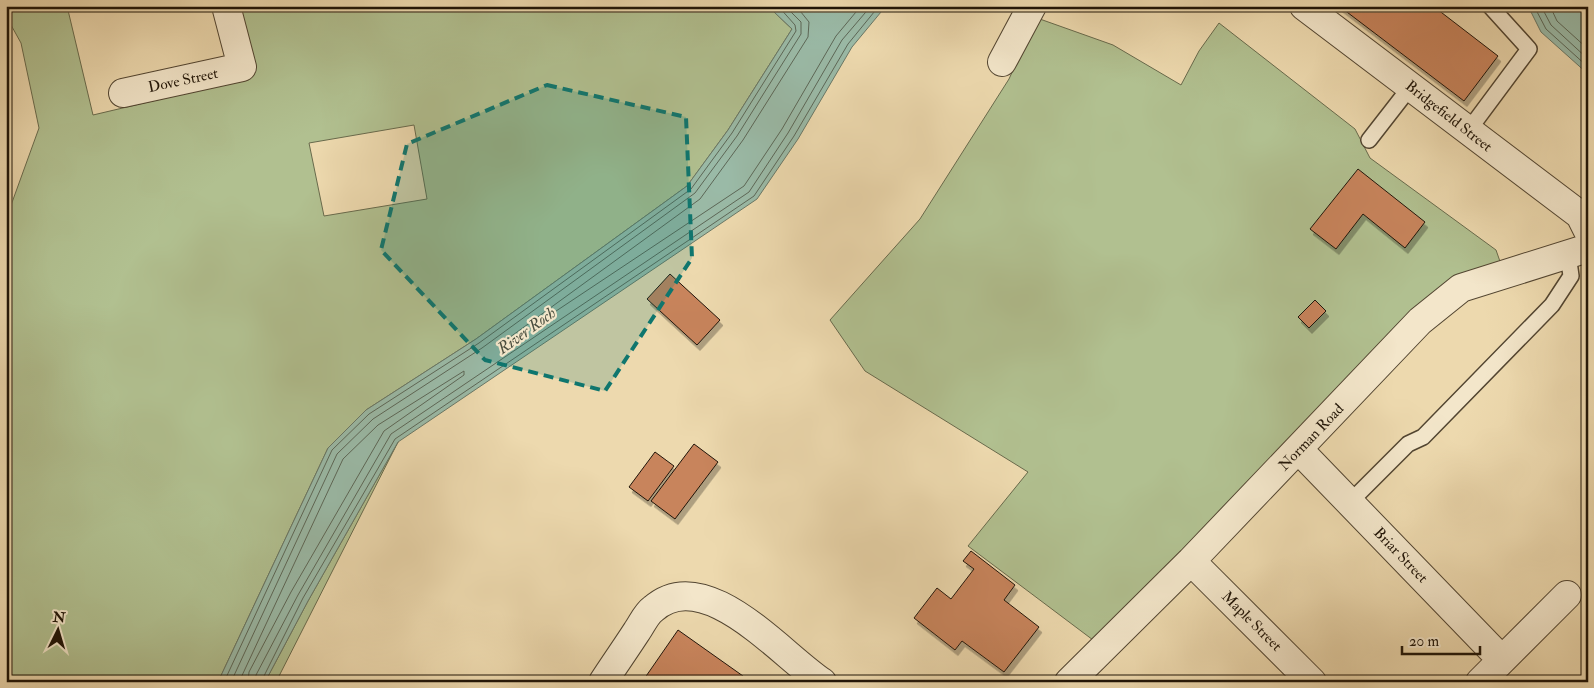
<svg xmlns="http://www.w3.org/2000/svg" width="1594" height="688" viewBox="0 0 1594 688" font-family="'IM FELL Double Pica',serif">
  <defs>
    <filter id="shadow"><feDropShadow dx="3" dy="5.5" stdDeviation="0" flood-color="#0004"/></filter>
  </defs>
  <rect width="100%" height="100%" fill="#edd9ae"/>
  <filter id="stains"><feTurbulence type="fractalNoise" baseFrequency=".004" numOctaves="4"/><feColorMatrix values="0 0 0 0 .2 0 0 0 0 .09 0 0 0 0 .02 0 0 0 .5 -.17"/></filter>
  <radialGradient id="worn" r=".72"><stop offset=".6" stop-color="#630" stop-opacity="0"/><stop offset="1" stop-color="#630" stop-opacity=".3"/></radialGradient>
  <!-- green -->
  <path fill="#b1c090" stroke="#686a4c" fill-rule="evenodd" d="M6 6H67L93 115 250 78 238 6H422L424 11 432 6H773V11L792 29 728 130 687 186 476 339 366 410 328 448 218 682H6V219L39 128 21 43 6 16ZM414 125 427 199 324 216 309 143Z
    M1037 18 1113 45 1181 85 1199 51 1219 23 1355 129 1370 158 1496 250 1503 270 1460 277 1097 643 968 546 1028 472 865 371 830 320 920 219 1009 79Z
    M398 442 276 682H265L308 601Z"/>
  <!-- water -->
  <path fill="#9abaa7" stroke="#697867" d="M773 6H886L852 47 798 139 757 199 398 442 308 601 265 682H218L328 448 366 410 476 339 687 186 728 130 792 29 773 11Z
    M1528 6H1588V74L1541 32Z"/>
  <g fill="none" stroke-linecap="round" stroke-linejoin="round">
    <!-- shore -->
    <path stroke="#5c6757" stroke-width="1" d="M796 6 809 22 808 37 743 140 700 199 502 343V347L744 186 782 129 836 36 861 6
      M1534 6 1546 29 1588 67
      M1541 6 1551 25 1588 59
      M1550 6 1557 21 1588 49
      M224 682 332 450 369 414 479 343 691 189 732 133 796 31 795 25 778 6
      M231 682 337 454 373 419 482 348 695 193 737 136 801 34V22L785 6
      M239 682 343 459 378 425 464 371V375L384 431 291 592 249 672 248 682
      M255 682 256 675 298 595 391 434 749 192 788 133 842 40 871 6
      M261 682 303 598 395 439 754 196 794 136 848 44 879 6"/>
  </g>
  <!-- building -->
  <path fill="#c8845c" stroke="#1f1407" filter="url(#shadow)" d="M1339 6H1433L1498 56 1464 101Z
    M1358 169 1425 222 1405 248 1363 214 1336 249 1310 229Z
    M670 274 720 320 697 345 647 299Z
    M1315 300 1326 311 1309 328 1298 317Z
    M694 444 718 462 675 519 651 501Z
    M655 452 674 466 648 501 629 487Z
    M971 551 1015 585 1004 600 1039 627 1004 672 962 641 955 650 914 618 937 588 951 599 974 569 963 561Z
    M678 630 743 676 740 682H642Z"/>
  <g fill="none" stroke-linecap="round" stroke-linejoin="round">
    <!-- service casing -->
    <g stroke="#524531" stroke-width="18">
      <path id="service" d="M1468 131 1529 49 1490 6
        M1369 140 1411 86
        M1350 502 1408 444 1423 437 1552 305 1571 276 1568 254"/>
    </g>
    <!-- minor casing -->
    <g stroke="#524531" stroke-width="30">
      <path id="minor" d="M1304 6 1580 215 1588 231
        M1002 62 1032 6
        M123 93 242 67 226 6
        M1299 450 1502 660
        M1191 561 1312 682
        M603 682C614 665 626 648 637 631 642 624 646 614 653 609 705 563 780 654 822 682
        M1069 682 1191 561 1420 321 1461 288 1588 248
        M1480 682 1567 595"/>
    </g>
    <!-- service -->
    <use href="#service" stroke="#f3e6ca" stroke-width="15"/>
    <!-- minor -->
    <use href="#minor" stroke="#f3e6ca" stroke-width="28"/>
  </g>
  <!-- marked area -->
  <path fill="#0f766e" fill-opacity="0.2" stroke="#0f766e" stroke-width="4" stroke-dasharray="10 6" stroke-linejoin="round" d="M547 85 686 117 692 258 605 391 485 360 381 250 407 144Z"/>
  <g text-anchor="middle" stroke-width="4.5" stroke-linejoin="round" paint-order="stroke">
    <!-- street labels -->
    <g font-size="15" fill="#1f1407" stroke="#f3e6ca">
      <text transform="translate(183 80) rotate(-12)" y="5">Dove Street</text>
      <text transform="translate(1449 116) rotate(38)" y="5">Bridgefield Street</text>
      <text transform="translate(1311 437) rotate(-46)" y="5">Norman Road</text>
      <text transform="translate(1401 555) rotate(46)" y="5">Briar Street</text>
      <text transform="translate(1252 621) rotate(45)" y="5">Maple Street</text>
    </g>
    <!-- water labels -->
    <g font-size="16" font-style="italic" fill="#4a4e3f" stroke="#f3e6ca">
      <text transform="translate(526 330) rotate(-36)" y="6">River Roch</text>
    </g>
  </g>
  <!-- margin -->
  <rect width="1594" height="688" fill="none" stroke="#edd9ae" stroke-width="25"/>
  <rect x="8" y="8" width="1579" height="673" fill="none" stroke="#1f1407" stroke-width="2.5"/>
  <rect x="12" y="12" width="1569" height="663" fill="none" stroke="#1f1407"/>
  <!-- north arrow -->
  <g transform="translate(58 630) rotate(5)" stroke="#f3e6ca" stroke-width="4" paint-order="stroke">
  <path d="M0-4L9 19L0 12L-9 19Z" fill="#1f1407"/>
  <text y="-8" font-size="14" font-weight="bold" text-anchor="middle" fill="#1f1407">N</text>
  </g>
  <!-- scale -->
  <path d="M1402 646v8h78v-8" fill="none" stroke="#1f1407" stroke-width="2.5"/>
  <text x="1409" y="646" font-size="15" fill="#1f1407" stroke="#f3e6ca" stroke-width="4" paint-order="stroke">20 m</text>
  <rect width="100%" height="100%" filter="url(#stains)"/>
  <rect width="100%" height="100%" fill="url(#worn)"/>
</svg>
